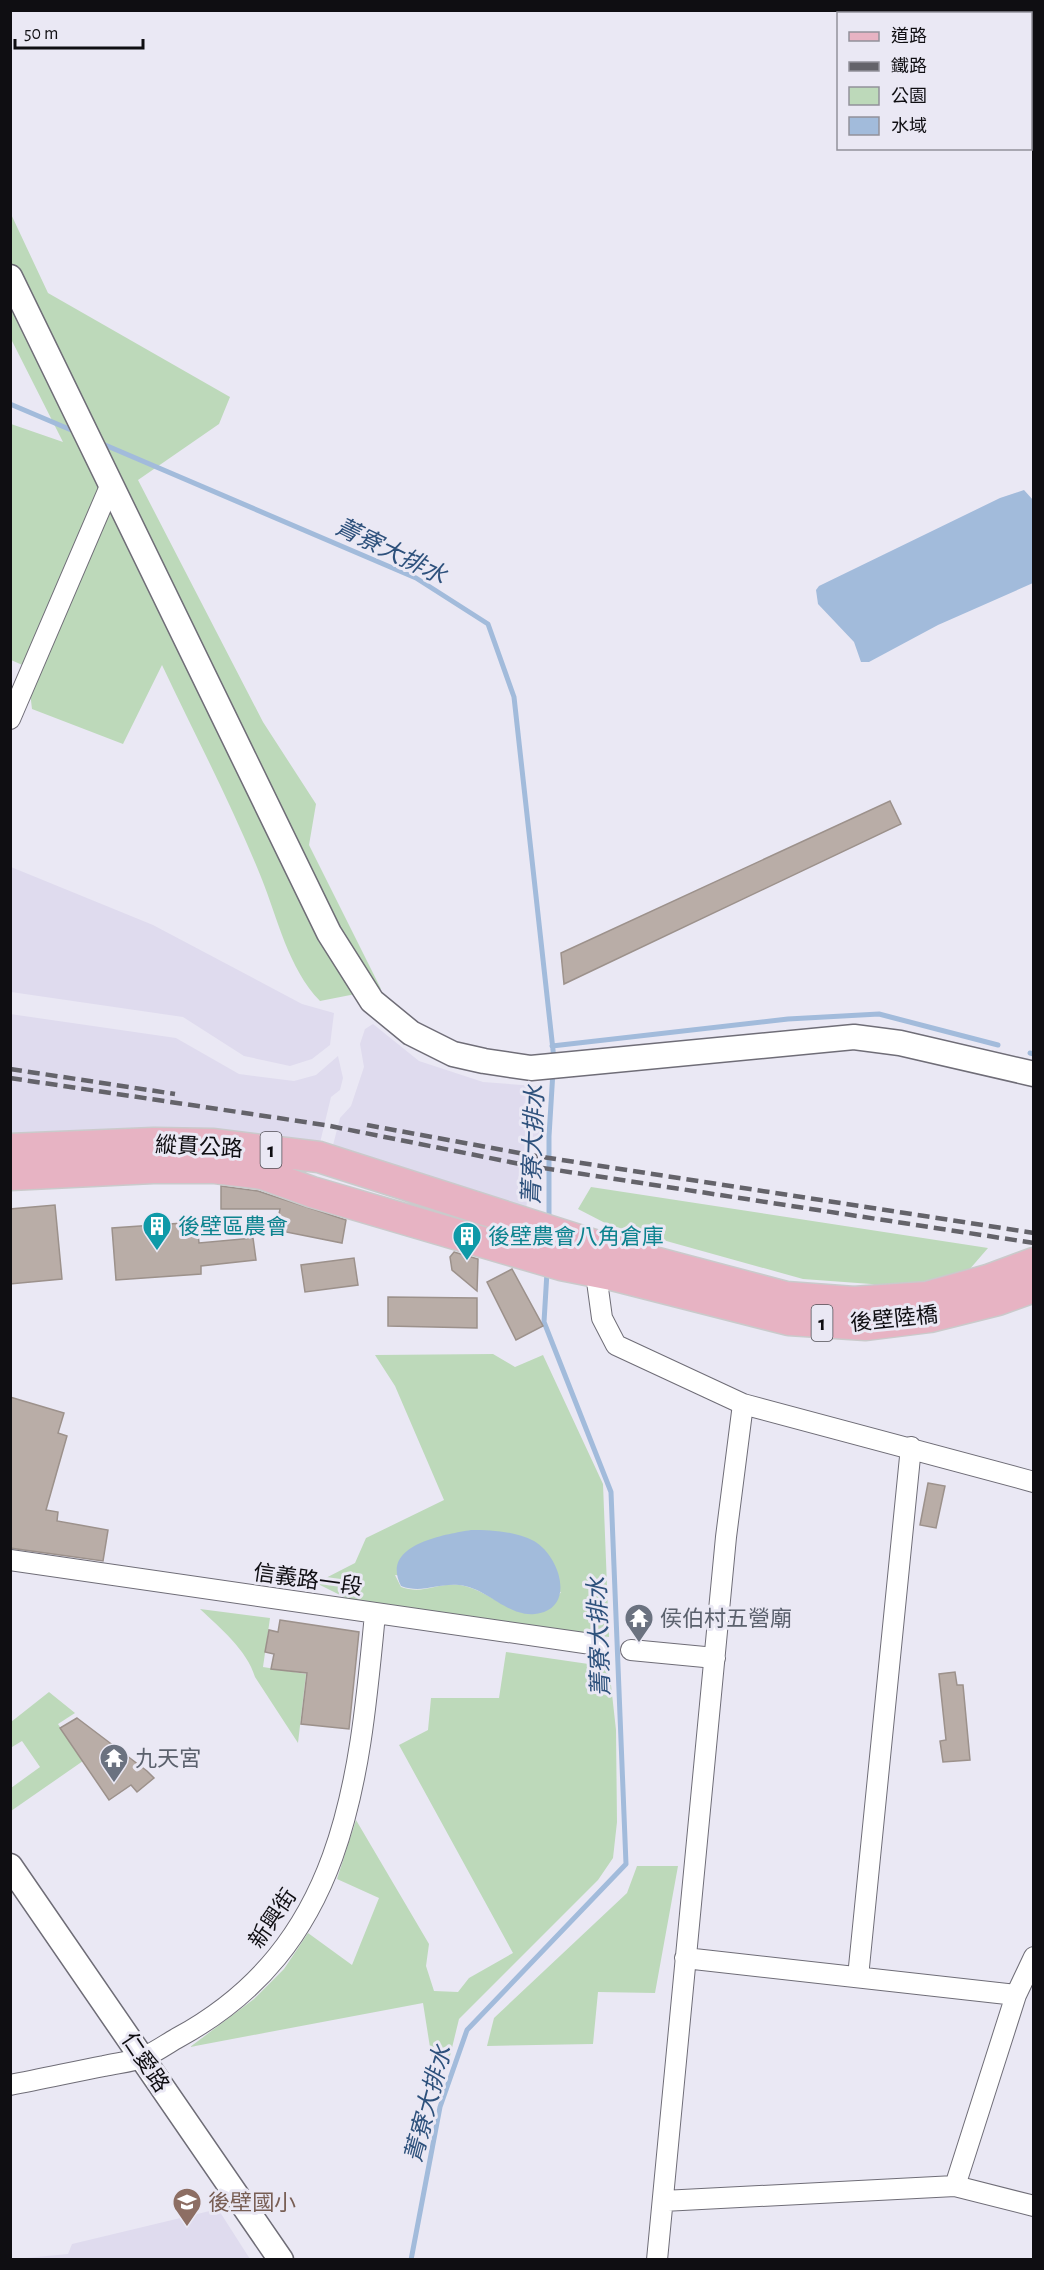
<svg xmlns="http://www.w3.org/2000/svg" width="1044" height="2270" viewBox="0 0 1044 2270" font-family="'Alegreya Sans','Noto Sans TC',sans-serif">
  <rect width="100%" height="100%" fill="#eae8f4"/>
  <!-- built -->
  <path fill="#dfdbee" d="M11 867 153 925 302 1004 334 1013 330 1045 312 1059 290 1066 244 1056 183 1017 11 992Z
    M10 1014 176 1038 239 1074 294 1081 316 1075 338 1056 343 1078 340 1090 331 1097 319 1147 11 1139Z
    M373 1024 419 1061 483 1082 536 1086 542 1142 531 1146V1175L526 1209 332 1149 340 1118 351 1106 364 1067 360 1044 365 1029Z
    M218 2209 250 2259H15L68 2254 72 2244Z"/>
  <!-- green -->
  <path fill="#bdd9ba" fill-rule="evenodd" d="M10 212 48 293 230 397 219 424 138 480 263 722 316 804 309 845 381 989 320 1001C288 968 278 919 261 877 232 805 195 735 162 665L123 744 32 709 27 667 11 660V424L63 442 11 339Z
    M591 1187 988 1248 956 1285 926 1288 803 1279 609 1225 578 1209Z
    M493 1354 515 1367 543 1355 603 1484 609 1637 360 1605 316 1583 355 1563 366 1538 444 1500 395 1386 375 1355ZM395 1575 561 1592C530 1642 499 1591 460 1585 438 1582 424 1595 401 1587Z
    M200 1609 270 1618 263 1667 306 1674 298 1743 255 1677C247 1650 220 1628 200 1609Z
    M506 1652 609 1667 616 1730 617 1822 613 1858 598 1880 459 2019 450 2056 432 2060 423 2003 190 2047 254 1999 284 1969 308 1933 352 1965 379 1898 337 1879 356 1820 429 1944 426 1966 434 1991 458 1992 469 1978 513 1953 399 1745 428 1730 431 1698H499Z
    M49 1692 75 1713 58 1724 83 1761 11 1811V1788L40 1767 22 1741 12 1747 11 1722Z
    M637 1866H678L655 1993 598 1992 593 2044 487 2046 494 2018 627 1893Z"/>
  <!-- water -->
  <path fill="#a2bbdb" d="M1024 490 1033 500V583L938 625 869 662H861L854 642 818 604 816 590 819 586 1000 498Z
    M471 1530C492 1530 514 1531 534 1541 560 1556 577 1609 535 1614 507 1617 488 1588 459 1585 437 1583 422 1594 401 1586 380 1545 442 1535 471 1530Z"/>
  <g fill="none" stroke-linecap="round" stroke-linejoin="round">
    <!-- stream -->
    <path stroke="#a2bbdb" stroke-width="5" d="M10 404 76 432
      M98 442 416 578 488 624 514 697 554 1059
      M552 1046 788 1019 879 1014 998 1045
      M1030 1053 1034 1054
      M549 1220V1136L553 1071
      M411 2260 440 2107 467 2030 626 1864 611 1492 544 1322 547 1272"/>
  </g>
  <!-- building -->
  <path fill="#b9ada7" stroke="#9c918b" stroke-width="1.5" d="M890 801 901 824 564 984 561 953Z
    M221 1186 258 1191 346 1220 342 1243 276 1230 280 1209H221Z
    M55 1205 62 1279 10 1284V1209Z
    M197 1222 199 1243 253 1238 256 1260 201 1266V1274L116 1280 112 1228Z
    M454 1252 478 1259 477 1291 452 1270 450 1257Z
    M354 1258 358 1285 305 1292 301 1265Z
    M512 1269 543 1326 516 1340 487 1282Z
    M388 1297 477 1298V1328L388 1326Z
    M10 1397 64 1413 58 1433 67 1436 46 1510 58 1512 57 1521 108 1530 103 1561 10 1548Z
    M928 1483 945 1486 936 1528 920 1525Z
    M280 1620 359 1632 349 1729 301 1724 307 1673 271 1669 274 1654 265 1652 269 1630 278 1632Z
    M955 1672 957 1685H963L970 1760 943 1762 940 1741 946 1740 939 1674Z
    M77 1718 147 1771 154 1778 137 1792 131 1785 109 1800 60 1728Z"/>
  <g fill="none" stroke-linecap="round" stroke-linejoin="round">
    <!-- minor casing -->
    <g stroke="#6f6d77" stroke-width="22">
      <path id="minor" d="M10 719 111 484
        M596 1274 602 1318 616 1345 743 1404 726 1537 657 2260
        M743 1404 1034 1482
        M10 1560 598 1645
        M631 1650 715 1658
        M685 1958 1016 1995
        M858 1977 911 1447
        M10 2085C42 2079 73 2072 104 2066 117 2063 132 2062 144 2057 156 2052 168 2043 179 2037 345 1946 359 1783 375 1614
        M955 2186 1016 1995 1034 1957
        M663 2201 955 2186 1034 2206"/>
    </g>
    <!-- tertiary casing -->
    <g stroke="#6f6d77" stroke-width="27">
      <path id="tertiary" d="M10 277 329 933 372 1001 411 1033 453 1054 484 1061 531 1068 854 1037 900 1043 1034 1074
        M10 1866 281 2260"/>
    </g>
    <!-- primary casing -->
    <g stroke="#cacacb" stroke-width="33">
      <path id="primary" d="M10 1149 154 1143 212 1144 319 1157 616 1252 786 1297 854 1302 927 1297 988 1280 1034 1263
        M10 1175 153 1168H214L262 1174 312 1192 561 1265 612 1275 789 1320 866 1325 930 1317 998 1300 1034 1287"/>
    </g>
    <!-- minor -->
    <use href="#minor" stroke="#fff" stroke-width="20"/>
    <!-- tertiary -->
    <use href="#tertiary" stroke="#fff" stroke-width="24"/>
    <!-- primary -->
    <use href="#primary" stroke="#e7b3c3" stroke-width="30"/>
    <!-- rail -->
    <path stroke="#64636a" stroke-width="4.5" stroke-dasharray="12 6" stroke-linecap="butt" d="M10 1069 175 1094
      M10 1078 325 1125 530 1166 1034 1243
      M367 1125 530 1155 1034 1233"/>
  </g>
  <!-- icons -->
  <defs>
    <g id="building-pin" transform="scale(1.5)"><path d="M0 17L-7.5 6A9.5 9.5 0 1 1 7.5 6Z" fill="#0f9aa8" stroke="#eae8f4"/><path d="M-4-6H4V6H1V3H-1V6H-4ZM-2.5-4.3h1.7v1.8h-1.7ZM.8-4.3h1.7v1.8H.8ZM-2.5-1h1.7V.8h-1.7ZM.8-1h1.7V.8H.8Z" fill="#fff"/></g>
    <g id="temple-pin" transform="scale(1.5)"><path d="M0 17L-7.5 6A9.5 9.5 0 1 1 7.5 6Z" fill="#6b7280" stroke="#eae8f4"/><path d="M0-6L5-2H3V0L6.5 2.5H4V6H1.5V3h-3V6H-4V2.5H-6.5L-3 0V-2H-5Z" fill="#fff"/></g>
    <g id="school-pin" transform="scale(1.5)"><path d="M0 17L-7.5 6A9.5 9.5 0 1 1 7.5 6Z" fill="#8d6e63" stroke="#eae8f4"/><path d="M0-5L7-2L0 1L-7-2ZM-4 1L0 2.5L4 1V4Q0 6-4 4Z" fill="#fff"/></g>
  </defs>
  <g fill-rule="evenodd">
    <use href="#building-pin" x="157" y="1226"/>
    <use href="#building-pin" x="467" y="1236"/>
    <use href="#temple-pin" x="639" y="1618"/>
    <use href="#temple-pin" x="114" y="1758"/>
    <use href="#school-pin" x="187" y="2202"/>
  </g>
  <g text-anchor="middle" stroke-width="6" stroke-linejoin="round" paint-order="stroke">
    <!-- shield labels -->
    <g fill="#eae8f4" stroke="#514f56" stroke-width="1.5">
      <rect x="260.5" y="1132" width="21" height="36" rx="4.5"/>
      <rect x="811.5" y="1305" width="21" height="36" rx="4.5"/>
    </g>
    <g font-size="21" font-weight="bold" fill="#0f0e12">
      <text x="271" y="1157">1</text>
      <text x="822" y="1330">1</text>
    </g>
    <!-- street labels -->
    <g font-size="22" fill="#0f0e12" stroke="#eae8f4">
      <text transform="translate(199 1146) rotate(3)" y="8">縱貫公路</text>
      <text transform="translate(894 1318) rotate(-6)" y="8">後壁陸橋</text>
      <text transform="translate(308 1579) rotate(8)" y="8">信義路一段</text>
      <text transform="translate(272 1918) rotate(-56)" y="8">新興街</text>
      <text transform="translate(146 2062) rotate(56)" y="8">仁愛路</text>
    </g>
    <!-- culture labels -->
    <g font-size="22" fill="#0d838f" stroke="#eae8f4" text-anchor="start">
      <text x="178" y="1234">後壁區農會</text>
      <text x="488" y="1244">後壁農會八角倉庫</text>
    </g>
    <!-- worship labels -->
    <g font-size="22" fill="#5b616d" stroke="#eae8f4" text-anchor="start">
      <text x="660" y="1626">侯伯村五營廟</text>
      <text x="135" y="1766">九天宮</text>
    </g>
    <!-- education labels -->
    <g font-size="22" fill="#785e54" stroke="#eae8f4" text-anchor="start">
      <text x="208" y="2210">後壁國小</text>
    </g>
    <!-- water labels -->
    <g font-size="24" font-style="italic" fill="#2e517c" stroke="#eae8f4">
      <text transform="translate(391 551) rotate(26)" y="8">菁寮大排水</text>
      <text transform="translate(533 1145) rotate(-88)" y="8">菁寮大排水</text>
      <text transform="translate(599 1637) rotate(-92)" y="8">菁寮大排水</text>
      <text transform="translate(428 2104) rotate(-75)" y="8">菁寮大排水</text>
    </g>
  </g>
  <!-- border -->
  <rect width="1044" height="2270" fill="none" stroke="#0f0e12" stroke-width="24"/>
  <!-- legend -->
  <rect x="837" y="12" width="195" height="138" fill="#eae8f4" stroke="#92919a" stroke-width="1.5"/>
  <rect x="849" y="32" width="30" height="9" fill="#e7b3c3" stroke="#92919a" stroke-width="1.5"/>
  <text x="891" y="42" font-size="18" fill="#0f0e12">道路</text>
  <rect x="849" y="62" width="30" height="9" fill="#64636a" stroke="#92919a" stroke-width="1.5"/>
  <text x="891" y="72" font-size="18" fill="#0f0e12">鐵路</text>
  <rect x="849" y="87" width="30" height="18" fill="#bdd9ba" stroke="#92919a" stroke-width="1.5"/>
  <text x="891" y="102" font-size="18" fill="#0f0e12">公園</text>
  <rect x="849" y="117" width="30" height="18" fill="#a2bbdb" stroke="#92919a" stroke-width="1.5"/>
  <text x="891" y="132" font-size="18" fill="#0f0e12">水域</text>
  <!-- scale -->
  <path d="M15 39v9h128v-9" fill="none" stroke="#0f0e12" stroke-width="3"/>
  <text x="24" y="39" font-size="18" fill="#0f0e12" stroke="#eae8f4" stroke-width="4.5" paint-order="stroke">50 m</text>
</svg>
